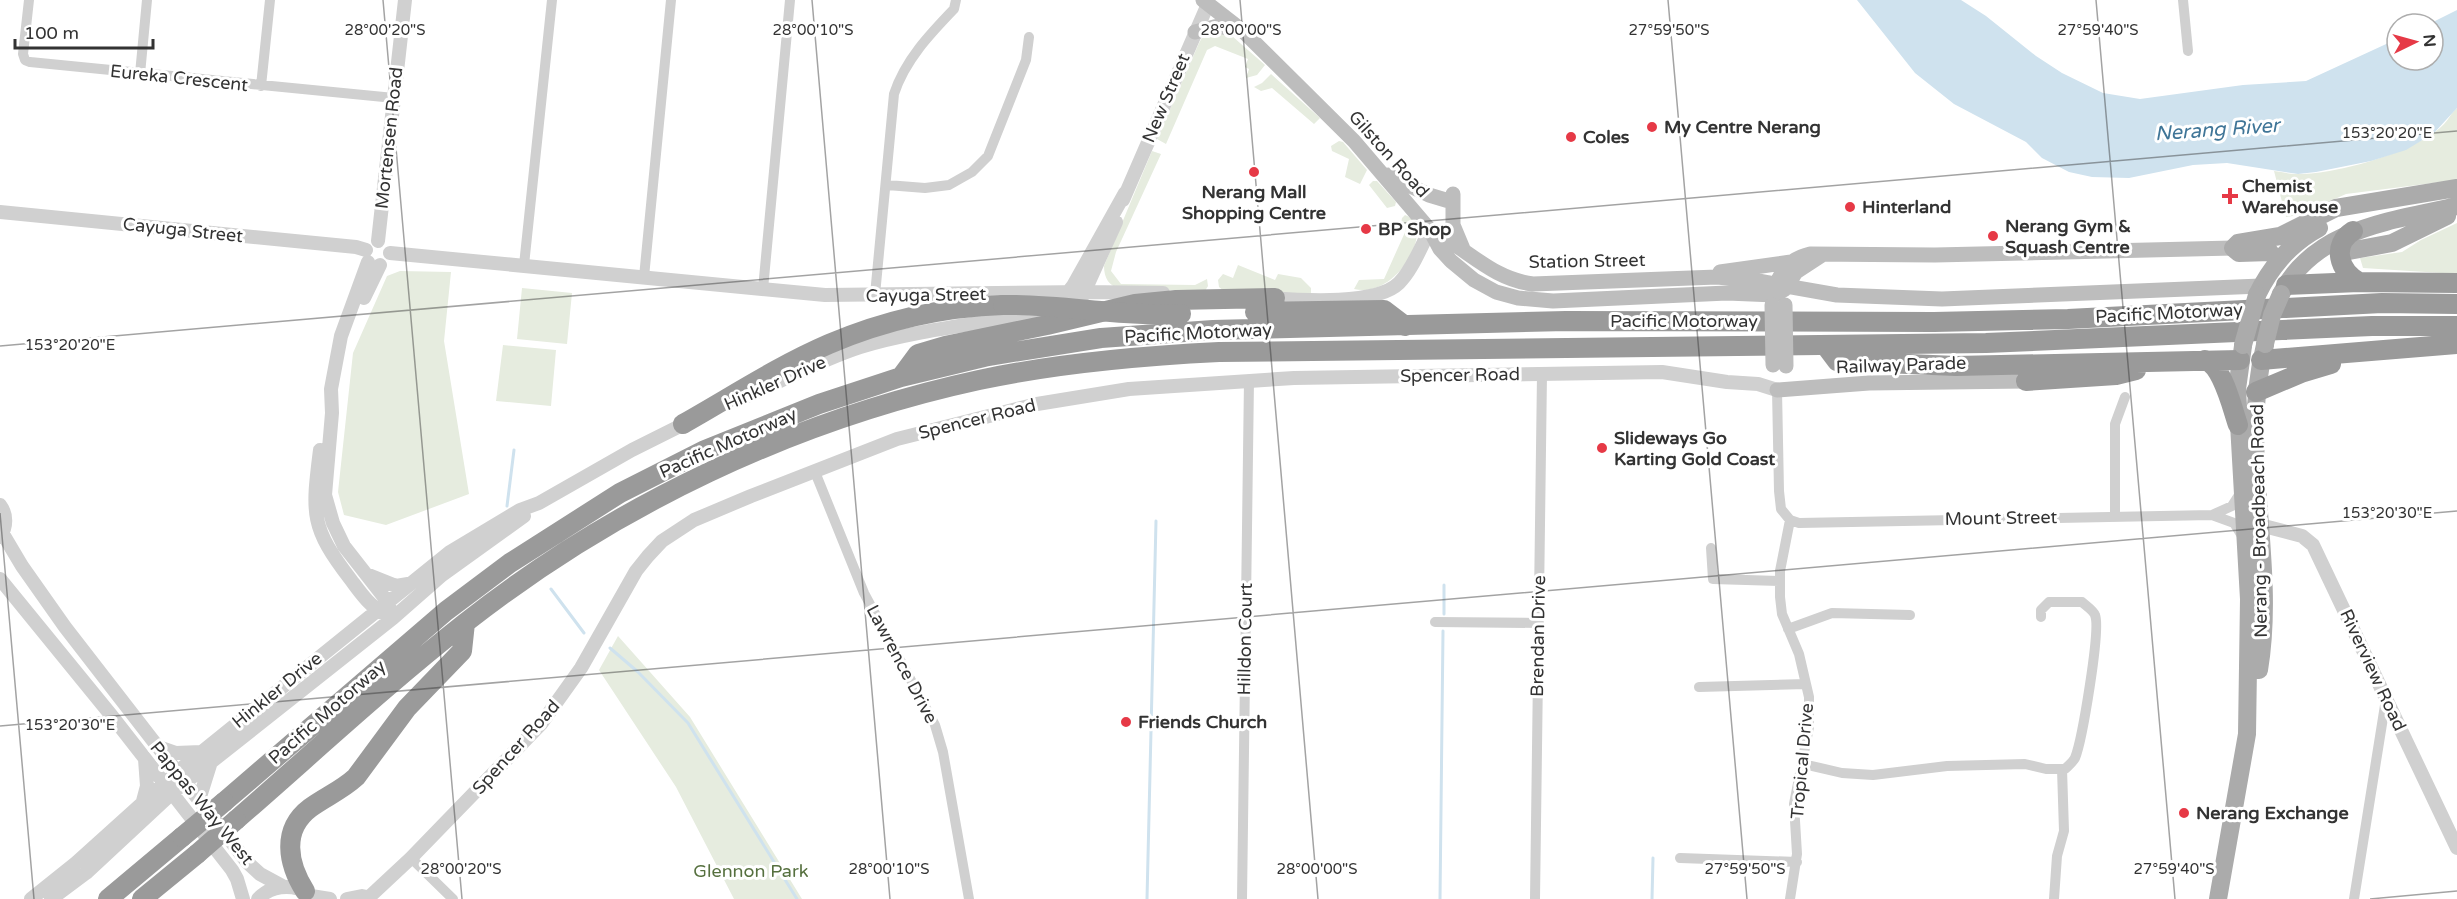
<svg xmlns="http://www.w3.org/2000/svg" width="2457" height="899" viewBox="0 0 2457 899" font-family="'Varela Round',sans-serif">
  <rect width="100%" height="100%" fill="#fff"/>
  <!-- green -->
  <path fill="#e6ecdf" d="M1222 30 1232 36 1265 65 1257 75 1246 78 1249 69 1245 67 1248 59 1215 46 1207 50 1166 144 1157 139 1199 43 1203 36Z
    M1271 74 1320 118 1314 124 1272 88 1261 91 1254 87 1262 83Z
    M2457 108V180L2346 194 2299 215 2286 217 2274 171C2282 172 2290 174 2297 174 2335 175 2415 152 2442 126 2448 121 2451 113 2457 108Z
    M1339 141 1343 142 1367 170 1360 184 1345 177 1349 159 1332 151 1331 146Z
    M1152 151 1161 154 1116 252 1111 271 1121 284 1195 285 1207 279 1208 286 1205 291 1120 289C1109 286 1104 278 1104 266Z
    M1373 181H1377L1396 202 1395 206 1387 208 1369 185Z
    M1405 215C1438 227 1396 300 1354 289L1359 280 1384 279 1406 230 1401 223 1402 218Z
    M2457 223V274L2363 268 2360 258 2402 252 2421 240Z
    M1238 265 1275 280 1278 274 1301 278 1311 288V294L1224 291 1219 287 1218 280 1223 274 1233 278Z
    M400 271 451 272 444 341 469 494 386 525 344 515 338 492 353 353 387 276Z
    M522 288 572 293 567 344 517 339Z
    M503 345 556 350 551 406 496 401Z
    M618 636 690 717 802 899H734L676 787 599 670Z"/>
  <!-- water -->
  <path fill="#cfe2ee" d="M1857 0H1961L1986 16 2036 56 2062 73 2103 93 2140 99 2243 85 2306 81 2397 39V60H2433V24H2429L2457 10V108L2434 133 2406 150 2371 161 2316 172 2298 174 2227 163 2193 165 2129 178 2092 177 2069 172 2042 158 2026 142 1954 104 1915 73Z"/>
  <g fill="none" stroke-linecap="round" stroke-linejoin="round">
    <!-- stream -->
    <path stroke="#cfe2ee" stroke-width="3" d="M507 506 514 450
      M551 589 584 633
      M1444 614V585
      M610 648 638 672 688 723 797 899
      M1147 899 1156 521
      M1440 899 1443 631
      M1652 899 1653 858"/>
    <!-- minor -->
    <path stroke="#d0d0d0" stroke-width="10" d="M29 0 23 54 25 60 30 62 394 98
      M2183 0 2188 51
      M140 74 147 0
      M261 86 270 0
      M887 185 925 188 949 185 972 172 988 156 1026 60 1029 37
      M524 265 552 0
      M644 277 671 0
      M763 289 790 0
      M875 295 894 94C905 60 930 34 954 9L956 0
      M1777 390 1779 491 1781 509 1790 520
      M815 472 864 593 935 725 943 752 969 899
      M2212 515 2232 506 2241 492
      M2115 516V424L2125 397
      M1790 520 1799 523 2212 515 2234 523 2242 536
      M1711 548 1713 579 1779 581
      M1435 622 1539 623
      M1788 629 1832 613 1910 615
      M1699 687 1806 684
      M1803 764 1842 773 1873 775 1947 766 2025 764 2046 769H2065C2068 766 2073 762 2075 758 2082 741 2101 629 2095 615 2093 610 2085 605 2082 602H2049L2041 610V617
      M411 858 453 899
      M1680 858 1797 862
      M1242 899 1249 380
      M1535 899 1542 374
      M1790 899 1797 854 1794 804 1809 727V697L1799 654 1782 614 1780 597V571L1790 520
      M2054 899 2057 856 2064 831 2062 769
      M2354 899 2386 699"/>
    <!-- tertiary -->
    <path stroke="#d0d0d0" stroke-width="14" d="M1123 200 1208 4
      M0 212 356 247 366 250
      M378 241 405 0
      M390 253 825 295 1086 292 1163 293
      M368 262 341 336 331 389 332 413 325 495 333 523 344 546 387 601 390 609
      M1082 297 1116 222
      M364 298 380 265
      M1266 298C1298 300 1376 306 1399 283 1413 269 1421 246 1430 230
      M743 398C782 381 820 360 860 347 916 330 974 325 1031 314 1048 309 1062 301 1073 286L1125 193
      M320 450C312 514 310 527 351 580 360 592 370 607 384 613
      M0 505C7 514 7 527 0 537
      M2260 525 2302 536 2313 545 2457 848
      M3 534 22 566 65 627 247 862 260 874 284 887
      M366 574 396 586 408 584
      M0 579 111 715 232 870 237 879 243 899
      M156 746 176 753 201 752
      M199 800 210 765
      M143 801 147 786 145 759
      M311 896 330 899
      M31 899 76 863 177 772 450 552 520 510 539 503 632 450 690 421
      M51 899 86 873 172 793 393 618 442 575 524 516
      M258 899C273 883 300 883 315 899
      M347 899 362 896 367 897
      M367 899 411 858 541 724 581 668 636 571 648 556 662 541 694 520 751 496 897 439 1037 404 1129 389 1294 378 1662 372 1727 382 1758 384 1777 390"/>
    <!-- secondary -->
    <path stroke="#bdbdbd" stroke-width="15" d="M1203 0 1244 32 1354 141 1430 230 1440 249 1451 261 1474 280 1496 292 1518 298 1553 301 1727 293 1775 295 1785 289 1796 272 1822 255
      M1195 32 1218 26 1227 28
      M1388 175 1429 195 1449 201
      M1453 194V225L1463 249
      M1430 230C1466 247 1491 279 1533 284L1717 277 1758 281 1837 295 1942 299 2261 286
      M1720 272 1791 262
      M1774 293C1779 273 1788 259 1810 254L1935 255 2233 248
      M1777 390 1869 383 2026 381"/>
    <!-- primary -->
    <path stroke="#ababab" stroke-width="18" d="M2349 251 2392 243 2447 216
      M2270 252 2239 253 2233 248 2238 243 2280 236 2336 208 2457 188
      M2281 294C2315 228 2392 221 2457 206
      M2257 295C2271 266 2291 243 2319 228
      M2259 670C2277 562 2238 452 2265 345
      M2218 899 2247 734 2249 599 2237 389 2243 346"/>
    <!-- motorway -->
    <path stroke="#9a9a9a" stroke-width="20" d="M2353 231C2331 245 2339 271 2359 282
      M2286 285 2359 282 2457 283
      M1255 312 1384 310 1405 326
      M1825 345 1837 361 1956 366 2240 360
      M2205 360C2223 366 2232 408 2238 425
      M2261 360 2457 344
      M901 377 918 354 945 346 1047 325 1135 304 1176 300 1275 298
      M2026 381 2116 375 2136 370
      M2256 392 2301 373 2331 364
      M683 424C731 397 778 366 829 344 883 321 944 307 1003 305
      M224 802 446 611 510 563 620 493 705 450 819 404 901 377 988 356 1101 338 1213 330 1566 321 1934 322 2068 319 2382 303 2457 304
      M236 820C312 754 386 685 465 623 615 505 794 420 979 380 1058 363 1139 356 1219 352L1986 343 2372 326H2457
      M305 891C288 864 281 830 310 808 325 797 342 790 356 777L407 708 462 651 465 623
      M108 899 182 837
      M142 899 197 854"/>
    <!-- secondary-bridge -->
    <path stroke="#bdbdbd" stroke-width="15" d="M1772 305 1773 365
      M1785 305 1786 366"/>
    <!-- primary-bridge -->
    <path stroke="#ababab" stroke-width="18" d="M2265 344 2272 315 2281 294
      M2243 345 2257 295"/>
    <!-- motorway-bridge -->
    <path stroke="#9a9a9a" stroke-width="20" d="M1003 305C1063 304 1121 317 1181 314
      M182 837 224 802
      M197 854 236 820"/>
  </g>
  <!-- ticks -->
  <path fill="none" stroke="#333" stroke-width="1.5" stroke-opacity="0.45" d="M383 0 462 899M812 0 890 899M1240 0 1318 899M1668 0 1747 899M2096 0 2175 899M0 346 2457 131M0 513 34 899M0 726 2457 511M2370 899 2457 891"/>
  <!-- markers -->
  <g fill="#e63946" stroke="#fff" stroke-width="2">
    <circle cx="1652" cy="127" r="6"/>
    <circle cx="1571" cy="137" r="6"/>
    <circle cx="1254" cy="172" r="6"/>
    <path d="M2227 187h6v6h6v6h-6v6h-6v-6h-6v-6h6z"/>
    <circle cx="1850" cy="207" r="6"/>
    <circle cx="1366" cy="229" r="6"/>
    <circle cx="1993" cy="236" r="6"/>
    <circle cx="1602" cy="448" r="6"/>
    <circle cx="1126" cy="722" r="6"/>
    <circle cx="2184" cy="813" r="6"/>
  </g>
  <g text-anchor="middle" stroke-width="6" stroke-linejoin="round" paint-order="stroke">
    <!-- street labels -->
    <g font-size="18" fill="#333" stroke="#fff">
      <text transform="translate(179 78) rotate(6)" y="6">Eureka Crescent</text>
      <text transform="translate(1166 98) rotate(-67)" y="6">New Street</text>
      <text transform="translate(389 138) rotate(-84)" y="6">Mortensen Road</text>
      <text transform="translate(1389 154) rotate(48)" y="6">Gilston Road</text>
      <text transform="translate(183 230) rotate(6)" y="6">Cayuga Street</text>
      <text transform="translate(1587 261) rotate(-1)" y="6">Station Street</text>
      <text transform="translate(926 295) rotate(-1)" y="6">Cayuga Street</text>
      <text transform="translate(2169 313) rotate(-3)" y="6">Pacific Motorway</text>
      <text x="1684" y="327">Pacific Motorway</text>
      <text transform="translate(1198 333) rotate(-3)" y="6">Pacific Motorway</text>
      <text transform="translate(1901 365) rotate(-2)" y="6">Railway Parade</text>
      <text transform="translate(1460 375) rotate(-1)" y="6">Spencer Road</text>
      <text transform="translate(775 383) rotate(-24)" y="6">Hinkler Drive</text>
      <text transform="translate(977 419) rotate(-14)" y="6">Spencer Road</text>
      <text transform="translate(728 443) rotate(-24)" y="6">Pacific Motorway</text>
      <text transform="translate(2001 518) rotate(-1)" y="6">Mount Street</text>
      <text transform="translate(2259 521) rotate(-91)" y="6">Nerang - Broadbeach Road</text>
      <text transform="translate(1538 636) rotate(-89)" y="6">Brendan Drive</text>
      <text transform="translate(1245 639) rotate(-89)" y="6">Hilldon Court</text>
      <text transform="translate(902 664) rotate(62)" y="6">Lawrence Drive</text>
      <text transform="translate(2373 670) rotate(65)" y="6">Riverview Road</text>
      <text transform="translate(277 690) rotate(-39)" y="6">Hinkler Drive</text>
      <text transform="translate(327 712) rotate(-41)" y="6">Pacific Motorway</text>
      <text transform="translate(516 747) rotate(-48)" y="6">Spencer Road</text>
      <text transform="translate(1802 761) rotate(-85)" y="6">Tropical Drive</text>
      <text transform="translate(202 803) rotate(51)" y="6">Pappas Way West</text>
    </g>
    <!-- poi labels -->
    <g font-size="18" font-weight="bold" fill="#333" stroke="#fff" text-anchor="start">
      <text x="1664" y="133">My Centre Nerang</text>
      <text x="1583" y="143">Coles</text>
      <text x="2242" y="192">Chemist<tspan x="2242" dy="21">Warehouse</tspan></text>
      <text x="1254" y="198" text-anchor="middle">Nerang Mall<tspan x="1254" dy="21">Shopping Centre</tspan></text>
      <text x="1862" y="213">Hinterland</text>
      <text x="2005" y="232">Nerang Gym &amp;<tspan x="2005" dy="21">Squash Centre</tspan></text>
      <text x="1378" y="235">BP Shop</text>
      <text x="1614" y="444">Slideways Go<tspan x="1614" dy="21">Karting Gold Coast</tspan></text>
      <text x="1138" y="728">Friends Church</text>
      <text x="2196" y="819">Nerang Exchange</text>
    </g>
    <!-- park labels -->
    <g font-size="18" fill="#56703f" stroke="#fff">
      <text x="751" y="877">Glennon Park</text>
    </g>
    <!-- water labels -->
    <g font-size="20" font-style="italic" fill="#3f7597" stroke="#fff">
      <text transform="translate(2217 129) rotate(-4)" y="7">Nerang River</text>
    </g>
  </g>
  <g font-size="15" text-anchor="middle" fill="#333" stroke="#fff" stroke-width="6" stroke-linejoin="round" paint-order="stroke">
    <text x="385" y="35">28°00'20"S</text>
    <text x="813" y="35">28°00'10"S</text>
    <text x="1241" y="35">28°00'00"S</text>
    <text x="1669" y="35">27°59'50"S</text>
    <text x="2098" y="35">27°59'40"S</text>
    <text x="2387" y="138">153°20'20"E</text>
    <text x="70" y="350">153°20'20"E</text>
    <text x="2387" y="518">153°20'30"E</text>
    <text x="70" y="730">153°20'30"E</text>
    <text x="461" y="874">28°00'20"S</text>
    <text x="889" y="874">28°00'10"S</text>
    <text x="1317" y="874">28°00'00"S</text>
    <text x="1745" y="874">27°59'50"S</text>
    <text x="2174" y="874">27°59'40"S</text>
  </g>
  <!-- north arrow -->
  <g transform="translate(2415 42) rotate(85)"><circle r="28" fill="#ffffff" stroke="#adadad" stroke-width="1.5"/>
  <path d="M0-4.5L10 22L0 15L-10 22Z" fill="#e63946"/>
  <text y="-9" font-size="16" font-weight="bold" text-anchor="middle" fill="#333333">N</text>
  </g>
  <!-- scale -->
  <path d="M15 39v9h138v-9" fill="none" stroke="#333333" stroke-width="3"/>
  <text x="24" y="39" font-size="18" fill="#333333" stroke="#ffffff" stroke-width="4.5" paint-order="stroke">100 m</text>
</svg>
